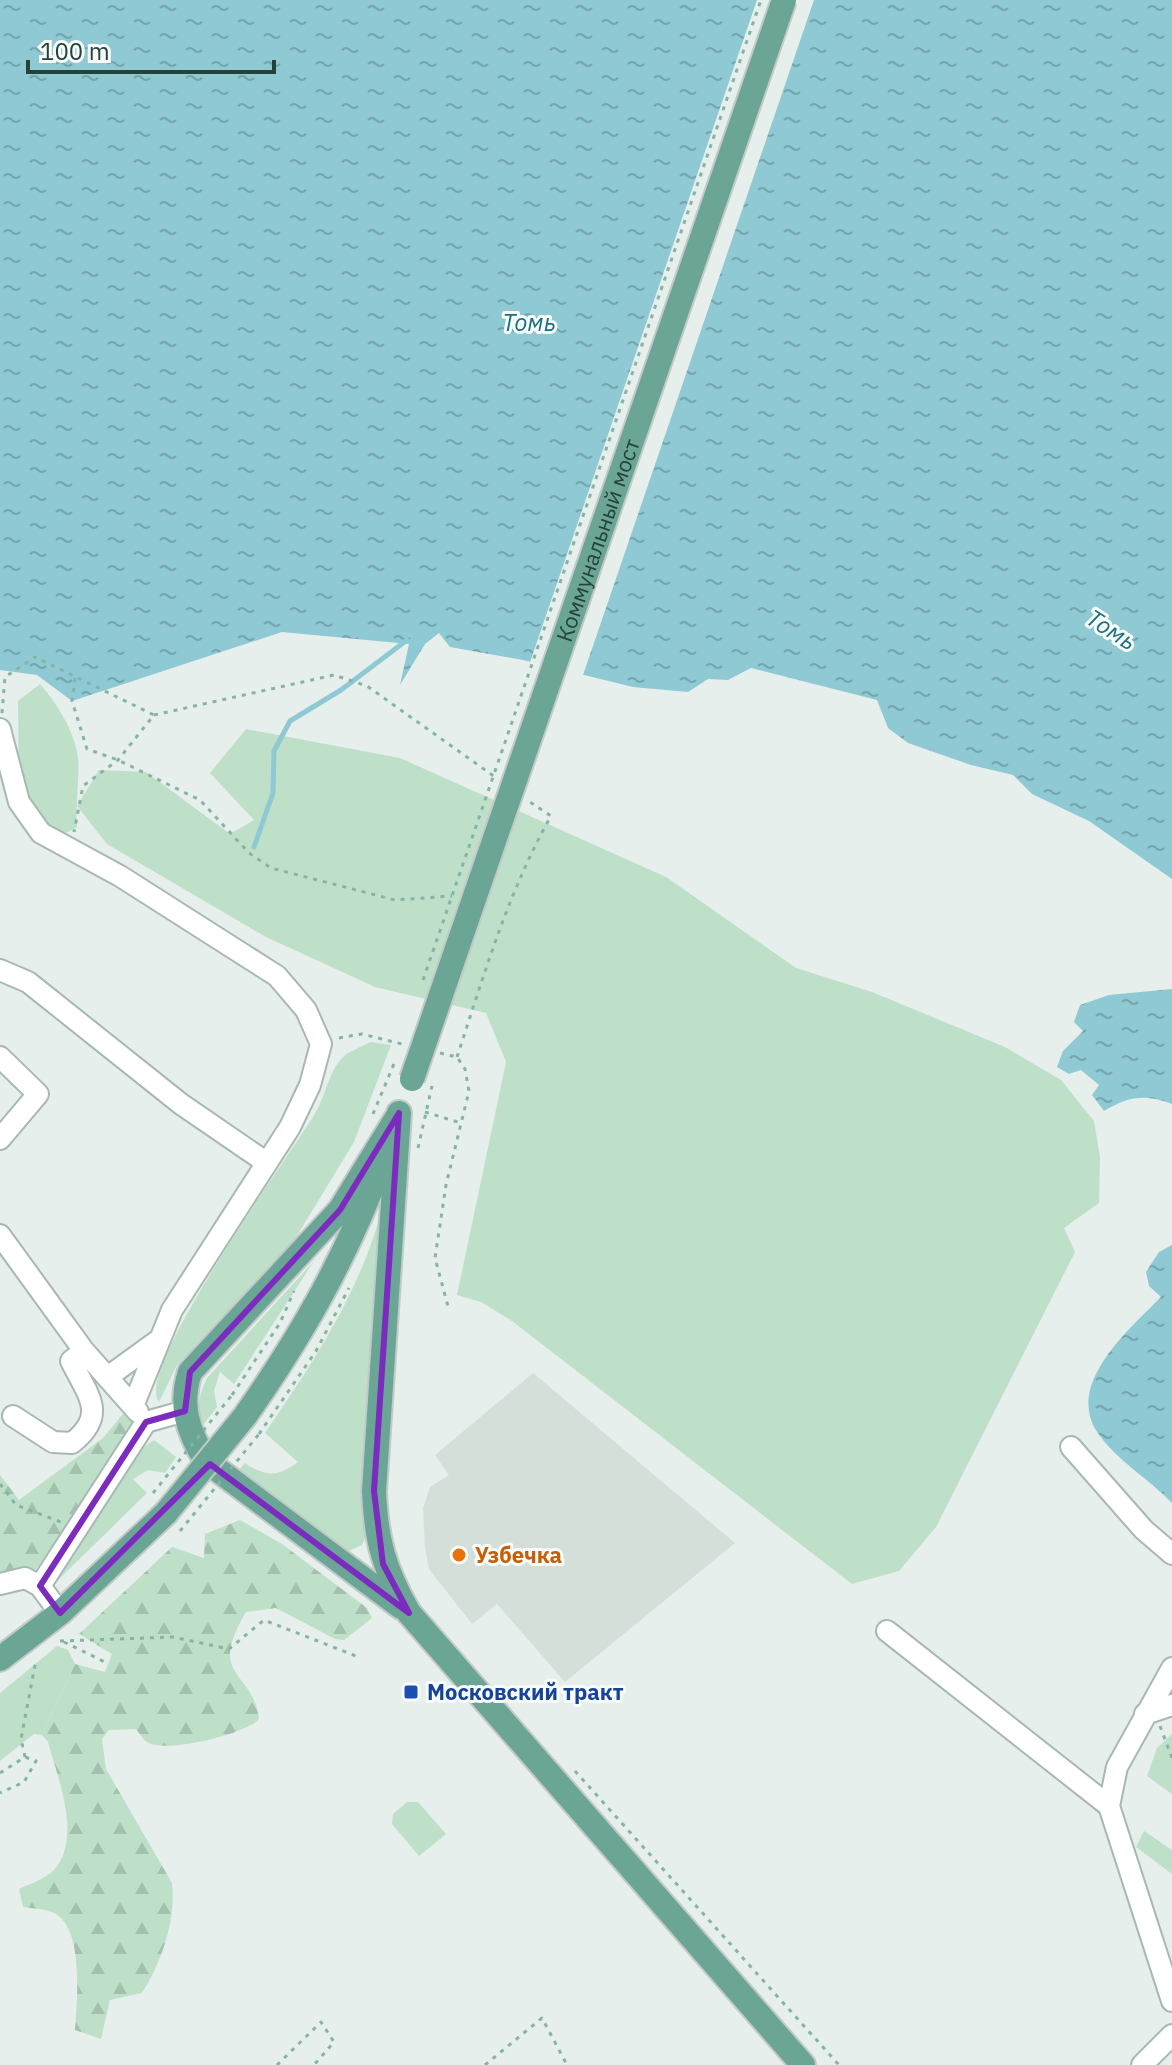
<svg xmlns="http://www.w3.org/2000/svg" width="1172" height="2065" viewBox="0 0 1172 2065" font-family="'IBM Plex Sans',sans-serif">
  <defs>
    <pattern id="forest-firs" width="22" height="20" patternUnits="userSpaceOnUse" patternTransform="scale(2)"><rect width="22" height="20" fill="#bfe0c8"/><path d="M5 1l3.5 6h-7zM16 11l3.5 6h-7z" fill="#a4c1ad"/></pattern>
    <pattern id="water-ripples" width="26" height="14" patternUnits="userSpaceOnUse" patternTransform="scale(2)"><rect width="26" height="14" fill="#8ec9d4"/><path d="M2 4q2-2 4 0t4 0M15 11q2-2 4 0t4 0" fill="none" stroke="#74a5ad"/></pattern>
  </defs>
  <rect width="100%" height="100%" fill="#e6efeb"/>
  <!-- built -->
  <path fill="#d4dfda" d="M533 1373 735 1543 565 1682 497 1604 472 1624 429 1569 425 1548 423 1508 430 1487 449 1475 435 1455Z"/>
  <!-- green -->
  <path fill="#bfe0c8" d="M40 684C57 704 74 730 78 757 80 778 75 804 77 827L64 834 48 831 19 787 18 701Z
    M246 729 400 758 666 877 796 968 872 992 1005 1047 1061 1080 1094 1121 1100 1157 1099 1203 1064 1228 1075 1252 936 1527 899 1571 852 1584 512 1321 481 1302 457 1295 506 1062 486 1013 375 987 266 937 107 844 77 806 99 770 146 772 230 834 254 820 210 773Z
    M370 1042 391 1045 354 1142 295 1239 261 1280 177 1365 159 1402C132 1372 293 1151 316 1112 325 1096 330 1069 343 1057 349 1051 362 1047 370 1042Z
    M380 1216 366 1442 367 1534 362 1545 349 1551 238 1471 245 1463C265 1477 278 1477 298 1462L265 1433C312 1364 357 1297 380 1216Z
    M314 1261 234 1384 220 1372 214 1391 217 1407 203 1425C196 1407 199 1395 207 1378Z
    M154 1440 176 1457 165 1473 148 1470 133 1479 147 1493 55 1583 139 1450Z
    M57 1646 68 1650 75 1664 42 1735 34 1734 0 1761V1693Z
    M1172 1734V1794L1147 1776 1157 1748Z
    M407 1802H418L446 1834 419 1856 392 1824 393 1814Z
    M1144 1831 1172 1850V1874L1136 1847Z"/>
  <!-- forest -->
  <path fill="url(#forest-firs)" d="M127 1409 137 1426 36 1569 16 1572 0 1592V1475L19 1500 103 1438Z
    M240 1520 282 1544 367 1608 372 1618 344 1640 335 1639 276 1608 246 1612C206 1679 253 1669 259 1719 246 1734 167 1753 149 1743 144 1741 140 1734 136 1729L109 1730 102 1739 106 1769 172 1883C176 1920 162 1962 142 1993L110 2000 101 2039 75 2030C77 2001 83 1938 60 1917 50 1908 35 1909 23 1907L19 1889C29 1884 45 1879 53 1871 83 1839 58 1779 48 1742L42 1735 75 1664 105 1672 112 1654 79 1634 172 1547 204 1558 205 1534Z"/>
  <!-- water -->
  <path fill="url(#water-ripples)" d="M0 0H1172V879L1089 821 1032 794 1013 775 971 765 908 743 888 728 877 700 751 668 728 680 708 679 688 692 633 687 523 660 450 647 439 633 425 644 400 685 409 644 282 632 72 701 37 675 0 670Z
    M1172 989V1104C1145 1094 1129 1096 1104 1111L1092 1095 1099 1085 1081 1070 1069 1074 1057 1067 1063 1051 1083 1031 1074 1022 1080 1005 1109 995Z
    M1172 1245V1503C1149 1479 1119 1462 1100 1436 1061 1386 1131 1328 1161 1297L1149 1286 1146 1272 1159 1252Z"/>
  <!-- pier -->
  <path fill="#e6efeb" d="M757 0H814L582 678 529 665Z"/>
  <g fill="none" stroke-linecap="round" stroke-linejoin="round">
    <!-- stream -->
    <path stroke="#8ec9d4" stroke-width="5" d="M254 847 273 793 274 751 290 721 341 690 407 640"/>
    <!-- minor casing -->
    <g stroke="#a8b8b2" stroke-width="24">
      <path id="minor" d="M0 729 19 802 41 833 120 876 277 976 306 1010 321 1044 310 1085 290 1127 172 1310 133 1406
        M0 970 28 982 181 1104 267 1163
        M0 1057 38 1094 0 1139
        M0 1235 84 1351 138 1412
        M109 1376 160 1339
        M13 1416 53 1442 72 1443C108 1414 88 1396 71 1361L84 1351
        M1071 1447 1144 1530 1172 1554
        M0 1584 25 1578 40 1586
        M60 1613 40 1586 146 1422 185 1411
        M887 1631 1109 1806 1172 2001
        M1145 1714 1172 1705
        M1109 1806 1117 1767 1172 1668
        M1142 2065 1172 2035"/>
    </g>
    <!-- major casing -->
    <g stroke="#c2cac8" stroke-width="28">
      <path id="major" d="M399 1113 374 1491C376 1541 384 1569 409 1613L803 2065
        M396 1119 340 1210 190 1372C179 1405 188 1432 206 1461L401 1607
        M245 1416C302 1335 346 1258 381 1164
        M0 1659 60 1613 166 1513"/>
    </g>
    <!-- path -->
    <path stroke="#86b3a5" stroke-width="3" stroke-dasharray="4 6" stroke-linecap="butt" d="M75 678 72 701 87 749 118 760 200 800 249 853 271 868 395 900 452 896
      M2 713 5 677 35 657 154 715 118 760 83 786 74 832
      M154 715 334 675 367 686 495 777
      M339 1038 362 1034 402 1044
      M440 1053 457 1057 465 1069 469 1091 446 1185 435 1258 449 1310
      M457 1057C484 975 508 892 551 816L527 800
      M425 1112 461 1123
      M373 1114 396 1059
      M418 1148 432 1086
      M232 1395 280 1323 294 1291
      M259 1434 316 1351 349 1288
      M0 1484 16 1505 61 1522
      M60 1641 173 1637 229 1649 264 1620 356 1656
      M64 1642 105 1662
      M1160 1726 1172 1758
      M25 1757 21 1739 36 1660
      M575 1771 839 2065
      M0 1773 25 1757 36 1761 24 1782 0 1793
      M277 2065 321 2022 334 2042 314 2065
      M485 2065 542 2018 567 2065"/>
    <!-- minor -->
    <use href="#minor" stroke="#fff" stroke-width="20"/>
    <!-- major -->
    <use href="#major" stroke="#6aa596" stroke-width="24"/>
    <!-- major-bridge casing -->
    <g stroke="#c2cac8" stroke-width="28" stroke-linecap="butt">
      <g id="major-bridge">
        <path id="s1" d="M412 1079 784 0"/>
        <path d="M166 1513 245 1416"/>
      </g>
    </g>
    <!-- path-bridge -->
    <path stroke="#86b3a5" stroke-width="3" stroke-dasharray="4 6" stroke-linecap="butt" d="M423 980 761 0
      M153 1493 232 1395
      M180 1531 259 1434"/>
    <!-- major-bridge -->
    <use href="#major-bridge" stroke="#6aa596" stroke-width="24"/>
  </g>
  <!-- marked area -->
  <path fill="none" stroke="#7b2cbf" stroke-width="6" stroke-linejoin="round" d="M399 1113 374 1491 383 1564 409 1613 210 1464 60 1613 40 1586 146 1422 185 1411 190 1372 340 1210Z"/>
  <!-- markers -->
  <circle fill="#e8710a" stroke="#f7fbf9" stroke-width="3" cx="459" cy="1555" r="8"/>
  <rect fill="#1a4fb4" stroke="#f7fbf9" stroke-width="3" x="403" y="1684" width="16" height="16" rx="4"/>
  <g text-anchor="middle" stroke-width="6" stroke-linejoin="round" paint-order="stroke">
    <!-- street labels -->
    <g font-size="22" fill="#24423a" stroke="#f7fbf9">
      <text dy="8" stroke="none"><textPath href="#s1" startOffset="570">Коммунальный мост</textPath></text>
    </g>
    <!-- food labels -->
    <g font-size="22" font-weight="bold" fill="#c56008" stroke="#f7fbf9" text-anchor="start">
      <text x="475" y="1563">Узбечка</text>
    </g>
    <!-- transit labels -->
    <g font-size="22" font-weight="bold" fill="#164399" stroke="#f7fbf9" text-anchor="start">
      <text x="427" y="1700">Московский тракт</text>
    </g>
    <!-- water labels -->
    <g font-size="24" font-style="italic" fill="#1c6f80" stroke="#f7fbf9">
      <text x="529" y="331">Томь</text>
      <text transform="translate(1111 630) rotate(33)" y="8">Томь</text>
    </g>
  </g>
  <!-- scale -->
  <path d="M28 60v12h246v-12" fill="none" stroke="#24423a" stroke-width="4"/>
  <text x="40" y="60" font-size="24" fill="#24423a" stroke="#f7fbf9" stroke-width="6" paint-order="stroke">100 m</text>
</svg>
